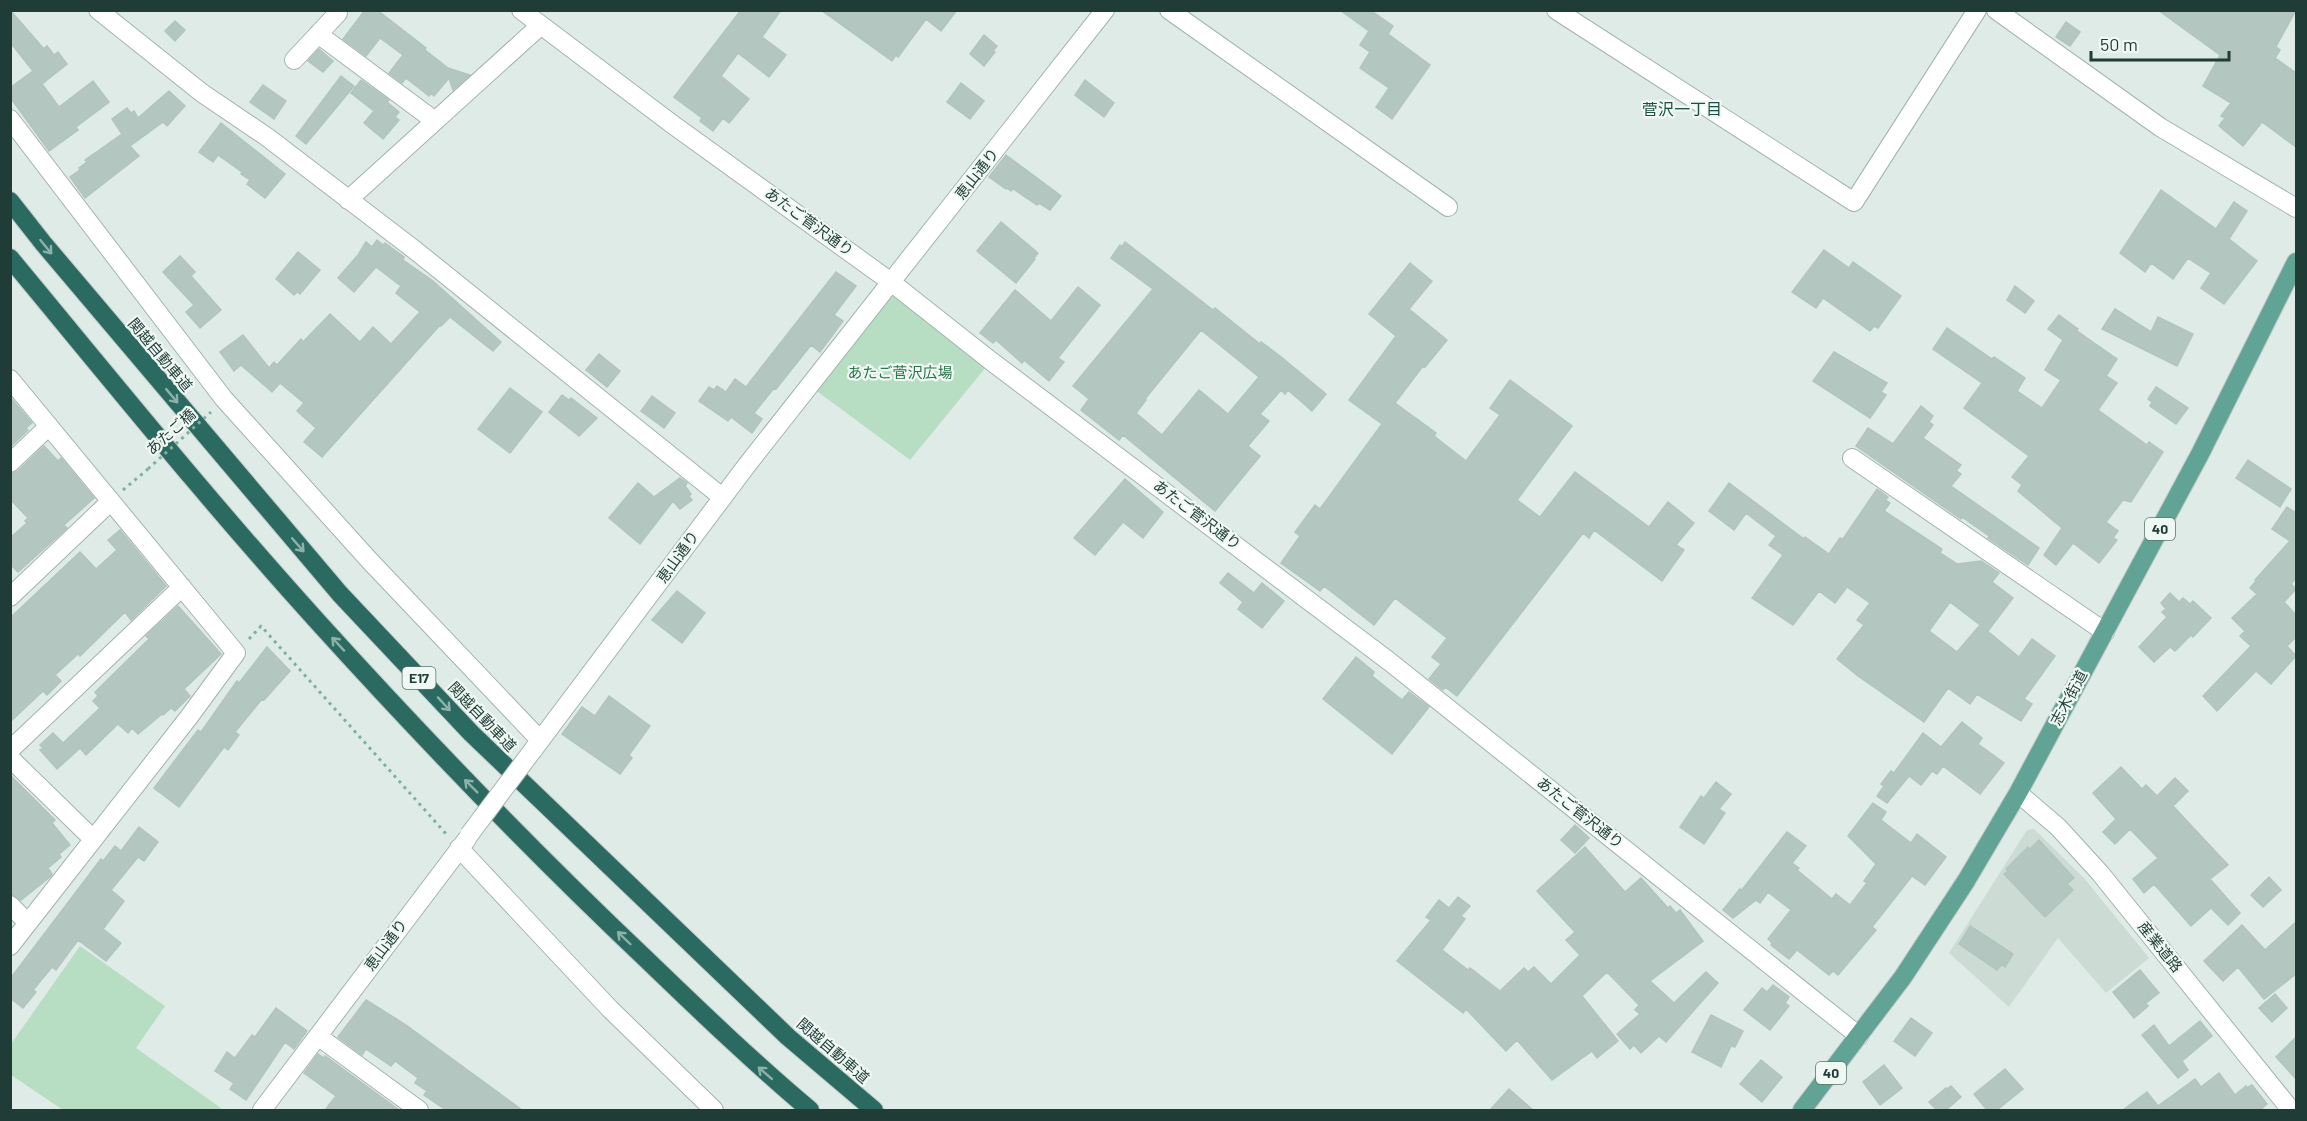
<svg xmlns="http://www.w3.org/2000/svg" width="2307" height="1121" viewBox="0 0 2307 1121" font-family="Barlow,'Noto Sans JP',sans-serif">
  <rect width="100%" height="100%" fill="#dfebe6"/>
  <!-- built -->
  <path fill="#cddbd5" d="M2034 829 2084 878 2149 958 2106 993 2058 938 2009 1007 1949 953 2027 830Z"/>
  <!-- green -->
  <path fill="#b7dec3" d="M891 282 991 361 910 460 810 386Z
    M80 946 165 1006 136 1048 221 1108 219 1110H63L11 1075V1044Z"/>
  <!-- building -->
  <path fill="#b4c6c0" stroke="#b1c5be" stroke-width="1.5" fill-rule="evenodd" d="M10 10 44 49 47 46 54 55 58 52 67 64 42 84 59 107 93 81 109 102 76 127 78 130 49 151 10 97V88L33 71 10 42Z
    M365 10H377L426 48 425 50 448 68 470 75 453 90 449 78 434 96 431 93 429 96 406 78 402 83 389 73 403 55 380 38 366 56 343 39Z
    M741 10H781L762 37 786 55 769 77 738 53 721 76 749 99 729 123 723 118 713 131 700 121 702 118 674 97Z
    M821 10H957L941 31 926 19 898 57 896 55 892 61Z
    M1340 10H1370L1393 26 1388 34 1430 65 1392 119 1376 107 1389 88 1360 68 1370 52 1360 45 1369 31Z
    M2158 10H2296L2278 43 2276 47 2280 50 2275 58 2296 73V147L2262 122 2243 146 2219 126 2225 118 2221 116 2231 103 2203 86 2220 55Z
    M175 21 185 30 175 41 165 31Z
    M2066 22 2080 32 2070 46 2056 37Z
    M984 35 997 46 993 51 995 52 984 66 970 54Z
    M319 49 333 61 323 72 308 61Z
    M341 76 354 86 306 144 296 136Z
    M361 80 389 100 387 102 399 112 395 117 399 120 383 139 364 123 374 111 351 93Z
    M1085 80 1114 103 1104 117 1075 95Z
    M961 83 984 101 970 119 947 102Z
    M263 85 286 101 274 119 250 102Z
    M169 91 185 106 183 108 167 126 163 122 130 146 139 156 85 198 70 177 80 170 79 168 87 162 85 160 122 134 112 119 127 108 131 113 134 111 138 118Z
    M221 123 285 174 265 198 247 184 250 180 241 174 242 172 218 155 213 162 199 152Z
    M1006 155 1061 196 1050 210 1039 203 1037 205 1012 188 1011 191 1007 188 1006 189 989 177Z
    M2161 190 2216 229 2234 202 2247 211 2229 239 2257 261 2224 304 2201 288 2211 273 2188 258 2173 279 2151 263 2145 272 2120 253Z
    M1001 222 1038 253 1034 258 1035 259 1016 283 977 251Z
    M377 240 383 245 385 243 404 257 403 260 433 281 501 342 493 351 450 317 441 326 440 325 322 457 304 442 316 428 297 411 304 403 280 383 272 392 241 365 234 371 220 352 243 335 269 368 274 362 277 365 301 339 303 342 330 314 360 342 373 327 391 344 420 312 396 293 401 286 376 267 354 292 338 278 358 255 366 242 372 247Z
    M1125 242 1213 310 1215 308 1260 344 1261 342 1280 356 1326 394 1312 411 1288 390 1285 394 1281 390 1260 414 1269 421 1248 446 1260 456 1215 511 1123 435 1119 440 1081 410 1089 399 1073 386 1153 289 1111 258 1120 245 1122 247ZM1201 330 1259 377 1228 414 1199 390 1162 435 1136 413 1146 400 1145 399Z
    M1824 250 1849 268 1853 262 1901 296 1878 328 1874 326 1870 331 1823 298 1816 308 1792 292Z
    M298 252 320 270 300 294 297 292 294 295 276 279Z
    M180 256 195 272 191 276 221 310 200 328 186 312 194 305 163 272Z
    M1410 263 1432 281 1409 309 1447 340 1425 367 1423 366 1395 403 1436 433 1434 436 1466 461 1500 415 1490 408 1510 380 1572 426 1517 500 1540 517 1575 472 1649 527 1668 502 1694 523 1676 545 1684 550 1662 581 1594 530 1589 538 1583 533 1457 696 1445 687 1443 690 1429 679 1441 664 1432 657 1447 638 1395 598 1374 625 1324 586 1320 591 1281 563 1300 536 1295 532 1315 505 1320 509 1382 424 1349 400 1396 336 1369 314Z
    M836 272 856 286 834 315 843 321 820 352 811 345 776 389 774 388 754 413 762 419 752 433 731 417 728 421 699 401 709 387 714 390 717 386 726 392 735 379 746 387Z
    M2015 286 2034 301 2025 313 2007 300Z
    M1078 287 1100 305 1058 358 1064 362 1049 381 1024 360 1022 363 996 340 993 343 980 333 1015 290 1051 321Z
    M2115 309 2151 332 2158 317 2193 334 2177 366 2102 329Z
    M2059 315 2078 329 2077 331 2117 359 2106 376 2117 383 2098 410 2147 445 2149 442 2163 452 2131 502 2123 500 2106 522 2118 531 2113 538 2117 540 2099 563 2073 543 2056 565 2044 555 2062 528 2018 491 2022 485 2012 477 2029 456 1964 408 1982 383 1933 349 1947 328 1992 359 1994 357 2025 378 2017 391 2042 408 2061 380 2045 370 2063 340 2048 329Z
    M1834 352 1887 383 1881 392 1886 395 1870 418 1813 381Z
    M599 354 620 371 607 387 586 370Z
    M2156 387 2188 408 2176 424 2150 406 2152 402 2148 399Z
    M510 388 542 412 510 453 478 429Z
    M562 395 569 400 571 398 597 418 579 436 549 412Z
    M652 396 675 413 664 428 641 411Z
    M10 397 32 423 26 428 28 430 10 447Z
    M1921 406 1933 416 1929 422 1933 425 1923 438 1961 465 1956 471 1961 474 1951 486 2039 548 2028 565 1988 538 1989 536 1962 517 1961 519 1856 446 1868 428 1893 444Z
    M44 446 58 461 61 458 94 498 64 525 67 528 18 572 10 564V538L27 523 25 521 28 518 10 499V474L18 471Z
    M2248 460 2291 489 2280 507 2236 478Z
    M680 478 687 483 685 486 691 494 689 496 692 500 680 509 673 501 640 544 609 518 638 483 654 497Z
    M1125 479 1163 512 1143 538 1123 522 1095 555 1074 538Z
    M1729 483 1804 539 1805 537 1829 554 1840 538 1843 539 1877 489 1888 497 1885 500 1890 503 1884 511 1942 549 1940 553 1957 564 1981 561 1999 573 1992 582 2013 598 1988 631 1950 602 1929 631 1957 652 1980 625 2019 657 2032 639 2055 656 2024 699 2032 704 2021 721 1977 694 1970 704 1948 688 1924 722 1858 676 1837 659 1864 625 1857 620 1870 603 1847 587 1835 603 1819 591 1793 625 1752 598 1783 555 1769 545 1776 536 1746 513 1734 530 1709 511Z
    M2287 507 2296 513V578L2291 584 2296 589 2284 602 2296 615V637L2287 646 2296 656 2271 684 2256 671 2217 711 2203 696 2251 646 2240 636 2245 631 2232 618 2257 594 2250 588 2256 581 2255 580 2290 541 2272 529Z
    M120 530 166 586 131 620 125 612 80 656 78 654 55 675 61 681 47 695 43 691 10 722V618L80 552 96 569 117 550 108 540Z
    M1228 573 1254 593 1262 583 1284 601 1262 628 1238 609 1243 602 1220 583Z
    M677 591 705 613 682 643 652 620Z
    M2170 593 2179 602 2183 598 2190 604 2193 601 2211 618 2193 637 2191 635 2175 651 2170 647 2154 662 2139 647 2167 617 2162 612 2166 609 2161 603Z
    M178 606 221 654 184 689 190 696 175 711 171 708 163 715 162 714 138 734 132 728 128 733 118 724 86 755 80 748 57 769 40 750 43 748 40 745 53 733 63 743 100 708 93 701 98 696 95 692 149 639 146 636Z
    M267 647 290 671 264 700 262 699 235 732 239 735 228 750 224 747 179 807 154 788 198 730 201 732 237 681 239 683Z
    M1356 657 1374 672 1372 676 1402 700 1409 692 1429 707 1392 754 1323 699Z
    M609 696 650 726 629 755 632 758 620 774 562 734 582 707 595 716Z
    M1962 722 1982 738 1978 744 2004 763 1980 794 1943 766 1937 774 1932 771 1921 785 1909 776 1887 803 1877 796 1884 786 1881 784 1891 771 1894 773 1923 733 1941 747Z
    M2121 767 2142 789 2146 785 2157 796 2175 778 2188 791 2173 806 2228 865 2210 879 2240 913 2228 925 2211 908 2191 926 2154 884 2144 893 2133 879 2158 858 2130 829 2115 844 2103 832 2116 819 2093 793Z
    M10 775 55 820 52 823 70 845 59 854 61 857 48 868 52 874 51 876 21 900 10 894Z
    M1716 782 1731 794 1719 809 1725 813 1704 844 1680 827 1701 796 1704 798Z
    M1873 803 1886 812 1881 820 1911 843 1917 834 1946 857 1925 885 1912 876 1872 927 1876 930 1838 975 1833 971 1829 975 1797 950 1789 959 1771 945 1772 943 1768 939 1791 910 1768 892 1760 903 1756 900 1733 918 1723 910 1740 889 1741 891 1787 832 1806 846 1792 863 1799 868 1797 870 1832 899 1836 894 1850 905 1867 883 1864 881 1876 864 1848 836Z
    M1575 825 1589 838 1575 853 1561 840Z
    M139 827 158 842 144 861 138 857 111 890 124 901 103 929 121 943 106 961 78 940 56 970 52 967 33 990 36 992 23 1008 10 998V979L101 859 103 861 115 846 121 851Z
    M2039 840 2074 878 2067 884 2073 890 2045 917 2004 874 2008 871 2006 869 2028 847 2030 849Z
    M1585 847 1625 892 1641 878 1668 908 1670 906 1676 913 1680 910 1703 941 1650 981 1674 1003 1706 972 1718 983 1666 1042 1659 1036 1641 1053 1634 1045 1630 1049 1617 1034 1640 1014 1635 1010 1639 1005 1607 972 1582 996 1618 1041 1597 1058 1592 1051 1552 1080 1517 1040 1506 1051 1466 1009 1463 1013 1397 961 1431 920 1426 917 1439 900 1449 908 1458 897 1470 906 1461 916 1465 919 1442 950 1468 970 1470 968 1500 991 1524 968 1528 972 1534 967 1551 984 1580 955 1566 940 1575 932 1537 891Z
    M2269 877 2281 890 2263 907 2251 895Z
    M2296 922V974L2264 999 2238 967 2223 981 2204 961 2242 925 2265 950Z
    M1970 926 2013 954 2005 967 2002 964 1997 970 1959 944Z
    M2140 970 2159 993 2146 1003 2148 1006 2134 1018 2113 992Z
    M1773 985 1789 997 1785 1003 1789 1006 1770 1030 1744 1010 1762 988 1767 992Z
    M2275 994 2287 1008 2272 1022 2259 1008Z
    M366 1000 406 1025 522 1110H446L424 1095 427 1091 415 1083 418 1078 395 1061 391 1066 366 1049 362 1055 338 1037Z
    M276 1008 307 1031 294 1049 285 1042 246 1100 230 1089 234 1083 215 1071 227 1052 235 1058 252 1035 255 1037Z
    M1711 1015 1743 1031 1735 1047 1731 1046 1721 1067 1692 1052Z
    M1911 1018 1932 1033 1915 1056 1894 1041Z
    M2200 1021 2212 1036 2182 1061 2188 1070 2178 1078 2142 1035 2154 1025 2169 1046Z
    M2296 1037V1079L2276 1057Z
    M318 1054 324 1058 325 1056 399 1110H325L336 1096 304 1073Z
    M1761 1060 1782 1077 1762 1102 1740 1084Z
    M1884 1065 1902 1088 1880 1105 1863 1082Z
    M2005 1069 2023 1089 1997 1110H1987L1974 1094Z
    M2219 1073 2235 1095 2246 1086 2247 1088 2252 1085 2267 1104 2260 1110H2123L2147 1092 2158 1106 2195 1079 2201 1087Z
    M1951 1086 1961 1097 1946 1110H1937L1929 1102 1946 1088 1947 1089Z
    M1509 1089 1533 1110H1490Z"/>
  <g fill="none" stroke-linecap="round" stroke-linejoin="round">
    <!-- minor casing -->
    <g stroke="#a2b3ae" stroke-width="20">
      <path id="minor" d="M98 10 202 93 267 137 416 251 722 497
        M521 10 672 124 891 282 991 361 1390 662 1859 1036
        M1169 10 1448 207
        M1556 10 1854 202 1977 10
        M1996 10 2160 127 2296 208
        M318 34 435 121
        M294 60 338 13
        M10 119 224 399 369 560 540 740
        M348 200 541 25
        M10 379 236 653 189 717 10 946
        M1852 458 2105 632
        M10 463 49 426
        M10 597 111 501
        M10 750 182 587
        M533 750 747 465 1105 10
        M10 758 93 839
        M2018 793 2058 827 2100 873 2291 1110
        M459 848 610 1009 714 1110
        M10 905 27 922
        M319 1037 419 1110
        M262 1110 467 839"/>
    </g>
    <!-- major casing -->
    <g stroke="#c0c8c7" stroke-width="20">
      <path id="major" d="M1802 1110 1903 977 1966 881 2018 793 2200 454 2296 262"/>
    </g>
    <!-- highway casing -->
    <g stroke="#c0c8c7" stroke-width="20">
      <path id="highway" d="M10 201 43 243 340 594 471 733 788 1037 874 1110
        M10 258C112 381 211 504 318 622 423 738 532 851 646 959 700 1011 753 1062 810 1110"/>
    </g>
    <!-- path -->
    <path stroke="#7eb1a3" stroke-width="3" stroke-dasharray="3 4.5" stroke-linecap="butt" d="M123 490 148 469
      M249 639 261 626 448 836"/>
    <!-- minor -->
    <use href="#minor" stroke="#fff" stroke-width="18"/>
    <!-- major -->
    <use href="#major" stroke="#61a395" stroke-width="18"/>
    <!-- highway -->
    <use href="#highway" stroke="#2a6a60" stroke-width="18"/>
    <!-- minor-bridge casing -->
    <g stroke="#a2b3ae" stroke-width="20" stroke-linecap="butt">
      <path id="minor-bridge" d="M469 835 533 750"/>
    </g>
    <!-- path-bridge -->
    <path stroke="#7eb1a3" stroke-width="3" stroke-dasharray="3 4.5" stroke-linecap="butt" d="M148 469 211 412"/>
    <!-- minor-bridge -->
    <use href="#minor-bridge" stroke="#fff" stroke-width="18"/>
  </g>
  <!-- one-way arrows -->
  <defs><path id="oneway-shaft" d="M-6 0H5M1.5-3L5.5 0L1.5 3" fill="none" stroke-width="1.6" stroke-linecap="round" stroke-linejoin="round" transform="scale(1.5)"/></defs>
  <g stroke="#8db1aa">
    <use href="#oneway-shaft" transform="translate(46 247) rotate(51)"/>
    <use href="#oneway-shaft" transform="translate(172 396) rotate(50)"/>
    <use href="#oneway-shaft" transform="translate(298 545) rotate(49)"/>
    <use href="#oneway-shaft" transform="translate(338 644) rotate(-133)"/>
    <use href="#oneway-shaft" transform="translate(444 704) rotate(47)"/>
    <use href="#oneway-shaft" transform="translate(471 786) rotate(-135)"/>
    <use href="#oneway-shaft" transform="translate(624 938) rotate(-136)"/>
    <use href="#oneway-shaft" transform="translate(765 1073) rotate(-139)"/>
  </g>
  <g text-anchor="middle" stroke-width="4.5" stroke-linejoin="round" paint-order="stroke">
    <!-- shield labels -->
    <g fill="#f0f8f4" stroke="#5e746f" stroke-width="1.5">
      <rect x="2145" y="518" width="30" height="22" rx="4.5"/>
      <rect x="402.5" y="667" width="33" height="22" rx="4.5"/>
      <rect x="1816" y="1062" width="30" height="22" rx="4.5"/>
    </g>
    <g font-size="14" font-weight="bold" fill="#1f3c36">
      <text x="2160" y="534">40</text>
      <text x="419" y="683">E17</text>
      <text x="1831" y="1078">40</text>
    </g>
    <!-- street labels -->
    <g font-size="15" fill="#1f3c36" stroke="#f0f8f4">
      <text transform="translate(977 174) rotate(-52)" y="5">恵山通り</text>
      <text transform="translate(809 222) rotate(36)" y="5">あたご菅沢通り</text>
      <text transform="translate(160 355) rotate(50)" y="5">関越自動車道</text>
      <text transform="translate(171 432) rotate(-42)" y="5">あたご橋</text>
      <text transform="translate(1197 515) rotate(37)" y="5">あたご菅沢通り</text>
      <text transform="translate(678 557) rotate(-54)" y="5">恵山通り</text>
      <text transform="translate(2069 698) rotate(-62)" y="5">志木街道</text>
      <text transform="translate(482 717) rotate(46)" y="5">関越自動車道</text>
      <text transform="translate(1580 813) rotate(38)" y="5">あたご菅沢通り</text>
      <text transform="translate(386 945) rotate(-53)" y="5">恵山通り</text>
      <text transform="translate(2160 947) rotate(51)" y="5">産業道路</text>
      <text transform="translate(833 1051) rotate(41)" y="5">関越自動車道</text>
    </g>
    <!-- park labels -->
    <g font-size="15" fill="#287549" stroke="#f0f8f4">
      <text x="900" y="378">あたご菅沢広場</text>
    </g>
    <!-- neighbourhood labels -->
    <g font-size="16" fill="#1a4f45" stroke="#f0f8f4">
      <text x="1682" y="115">菅沢一丁目</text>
    </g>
  </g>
  <!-- border -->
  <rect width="2307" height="1121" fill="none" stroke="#1f3c36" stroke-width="24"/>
  <!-- scale -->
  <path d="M2091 51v9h138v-9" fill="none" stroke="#1f3c36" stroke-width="3"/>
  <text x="2100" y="51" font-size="18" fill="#1f3c36" stroke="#f0f8f4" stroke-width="4.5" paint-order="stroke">50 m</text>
</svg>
